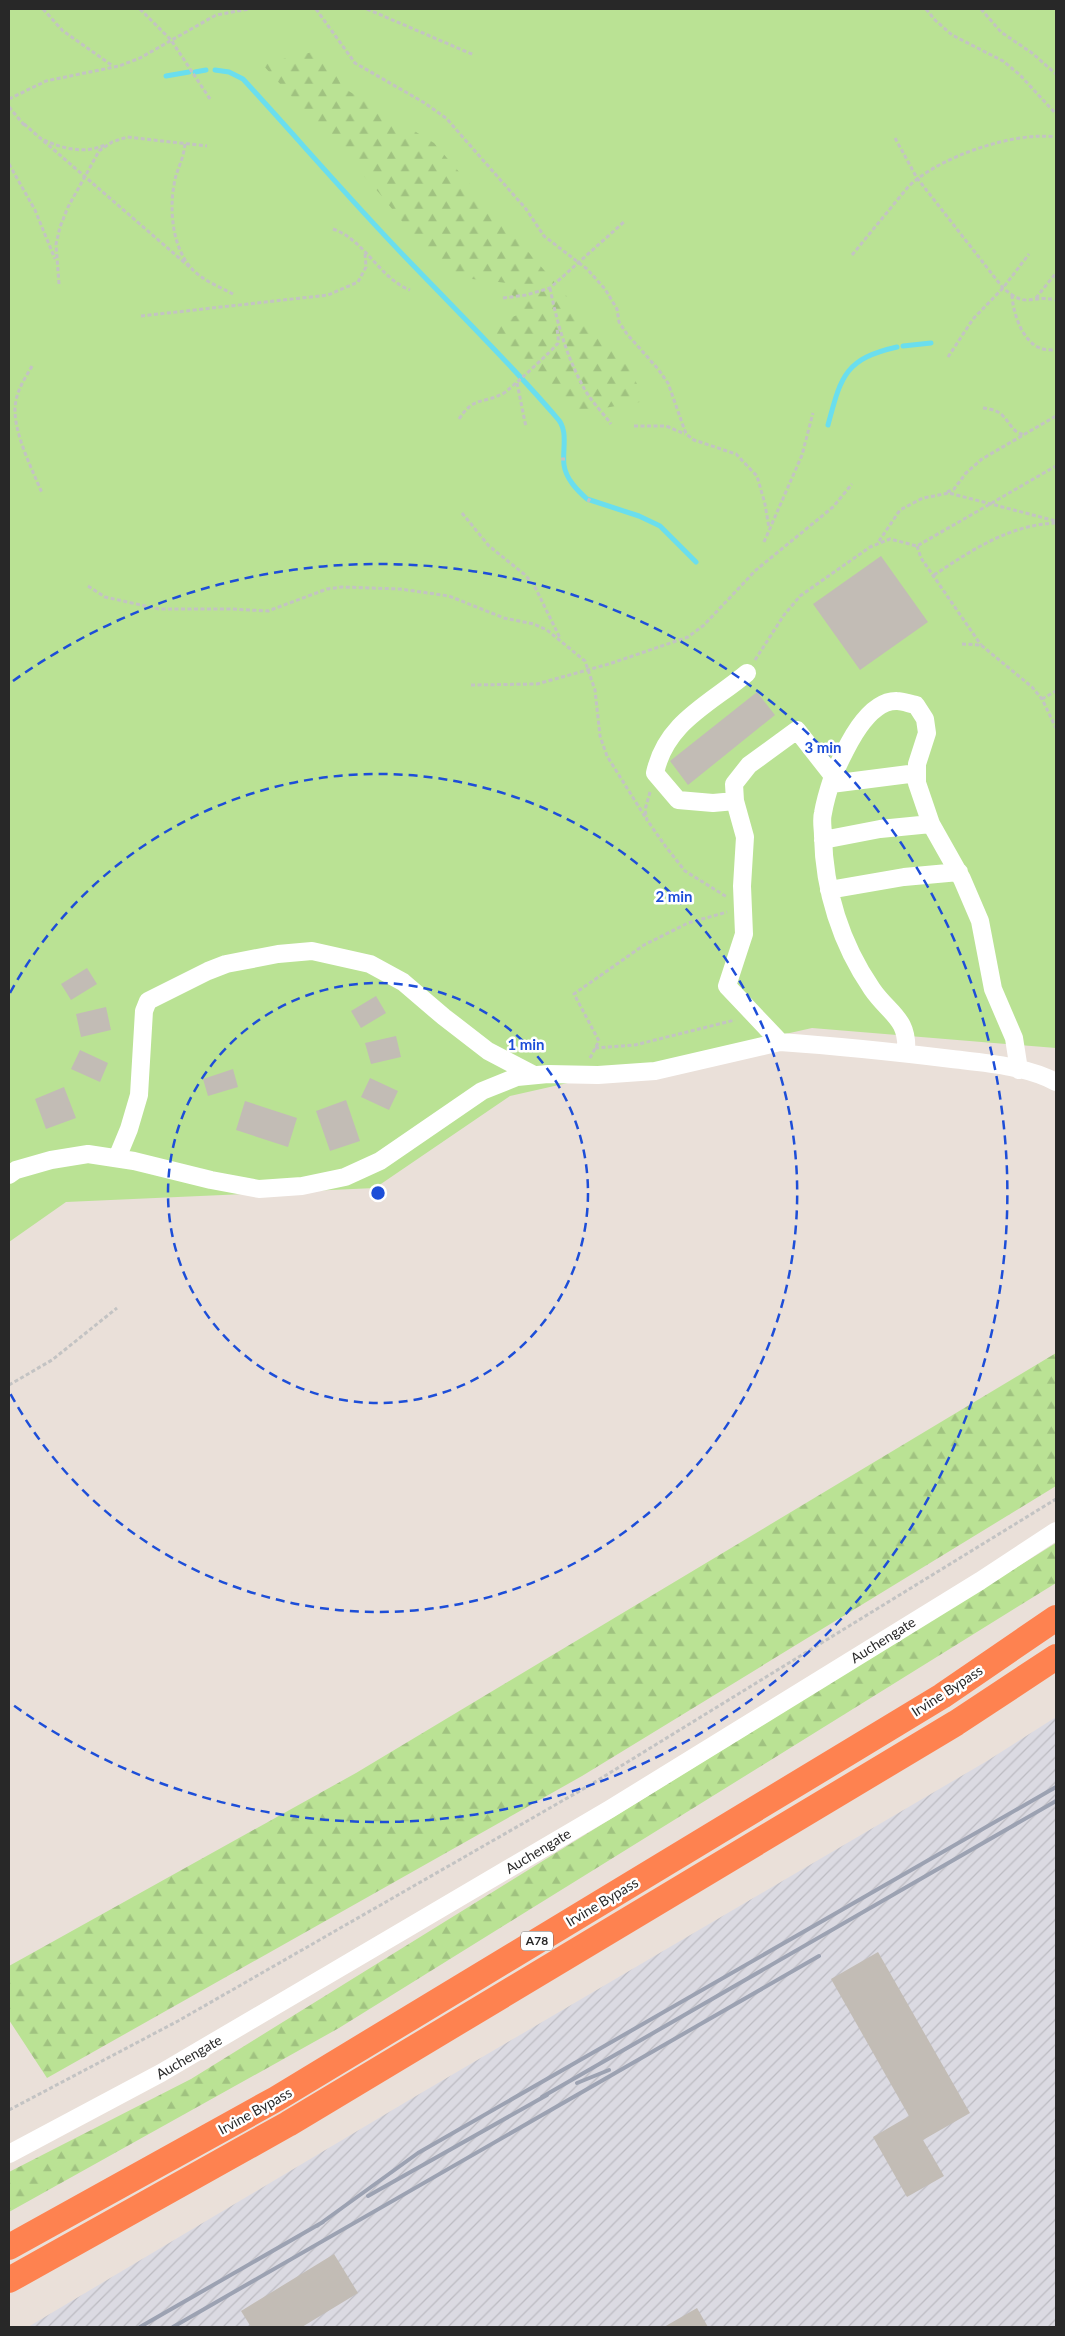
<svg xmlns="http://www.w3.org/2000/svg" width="1065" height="2336" viewBox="0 0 1065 2336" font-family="Lato,sans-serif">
  <defs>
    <pattern id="industrial-furrows" width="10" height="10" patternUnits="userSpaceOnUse" patternTransform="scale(1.25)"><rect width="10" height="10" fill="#dbdae2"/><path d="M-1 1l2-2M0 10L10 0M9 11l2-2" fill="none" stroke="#bcbbc2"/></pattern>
    <pattern id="forest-firs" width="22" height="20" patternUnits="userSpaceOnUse" patternTransform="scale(1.25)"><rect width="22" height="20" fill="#bae294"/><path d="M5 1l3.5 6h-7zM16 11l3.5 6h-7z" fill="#a0c280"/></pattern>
  </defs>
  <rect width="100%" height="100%" fill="#eae0d9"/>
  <!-- industrial -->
  <path fill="url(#industrial-furrows)" d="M1056 1717V2327H28L416 2096 987 1761Z"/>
  <!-- green -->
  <path fill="#bae294" d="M9 9H1056V1048L812 1028 510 1096 375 1188 66 1202 9 1242Z"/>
  <!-- forest -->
  <path fill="url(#forest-firs)" d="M325 49 342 87 434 143 628 367 646 401 574 413 488 326 520 314 507 283 446 276 380 194 262 64Z
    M1056 1353V1486L582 1776 47 2078 9 2020V1966L356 1773Z
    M1056 1543V1583L339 2028 9 2212V2172L191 2079Z"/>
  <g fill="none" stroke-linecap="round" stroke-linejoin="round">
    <!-- stream -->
    <path stroke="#6adeee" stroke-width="5" d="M215 70 229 72 243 79C299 140 352 202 409 261 459 313 510 363 557 418 569 430 562 450 564 465 566 479 577 490 587 499L639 516 660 526 696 562
      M195 72 206 70
      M166 76 189 72
      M903 346 931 343
      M828 425C841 377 844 359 897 347"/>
  </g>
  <!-- building -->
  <path fill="#c2bcb5" d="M881 556 928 622 860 670 813 604Z
    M757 692 775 715 688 785 670 761Z
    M87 968 97 984 71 1000 61 984Z
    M376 996 386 1013 361 1028 351 1011Z
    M106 1007 111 1030 81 1037 76 1014Z
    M396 1036 401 1057 371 1064 365 1043Z
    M80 1050 108 1063 100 1082 71 1069Z
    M233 1069 238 1087 208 1096 203 1079Z
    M370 1078 398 1091 389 1110 361 1097Z
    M64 1087 76 1118 46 1129 35 1099Z
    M346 1100 360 1141 330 1151 316 1111Z
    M245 1101 297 1118 288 1147 236 1130Z
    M878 1952 970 2113 923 2140 944 2176 907 2197 873 2137 909 2116 831 1979Z
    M334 2254 358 2293 302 2327H251L241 2311Z
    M697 2308 708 2327H664Z"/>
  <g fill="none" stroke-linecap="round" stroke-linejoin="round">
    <!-- path -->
    <path stroke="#c3c3c3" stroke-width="3" stroke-dasharray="4 2.5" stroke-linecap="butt" d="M43 9 63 31 113 66
      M140 9 171 40 210 99
      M316 9 355 63 423 102 446 118 526 209 544 236 587 269 605 289 617 309 619 322 627 334 658 369 668 383 686 434 694 440 736 454 757 476 765 504 769 528
      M367 9 474 55
      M926 9 935 20 952 35 1003 61 1020 75 1056 114
      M981 9 1001 32 1032 53 1056 74
      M9 99 46 81 119 66 140 58 216 15 249 9
      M9 107 25 126
      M24 124 193 270
      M895 138 917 178 1003 288C1029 310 1028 294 1056 300
      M44 140C64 149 84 154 105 145
      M185 144C183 162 176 170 174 185 169 212 173 250 193 270 204 281 220 287 233 294
      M9 164 35 210 55 259
      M333 229C365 240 379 278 410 290
      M852 255 908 187C938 157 1015 131 1056 137
      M59 284 56 244 60 227 68 207 99 151 112 142 127 137 207 146
      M550 288C557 323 567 358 585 390 592 402 603 413 611 424
      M1012 295C1013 313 1022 341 1040 348 1044 350 1051 350 1056 350
      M503 298 526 295 550 288 625 221
      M1036 298 1056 273
      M141 316 328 295 358 282 366 267 365 253
      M948 357 973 319 1003 288 1029 254
      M32 366C26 377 18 388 16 401 10 426 32 469 42 493
      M517 383 526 427
      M983 408C990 409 998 410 1003 416 1011 424 1012 432 1025 435
      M459 419C475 395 482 405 504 393 509 390 556 347 558 343 559 339 557 332 557 327
      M634 426H666L685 434
      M561 459H566
      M947 492 954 489 966 473 982 459 1056 416
      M588 502 590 498
      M462 513 489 546 524 574 534 585 560 638
      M879 541 900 510 923 498 949 493 1056 521
      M764 542 802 455 813 413
      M917 546 921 558 981 645
      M934 575C972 550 1009 525 1056 523
      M88 586 105 597 159 609H232L268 611 327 589 342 587 400 589 449 596 504 618 534 624 547 630 585 661 595 690 600 736 607 756 647 820
      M962 644 981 645 1032 687 1042 699 1056 728
      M755 660 784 615 800 596 870 547 890 539 917 546 1056 466
      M471 685 537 684 609 664 688 637 704 625 756 570 833 507 852 484
      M1042 699 1056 691
      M650 792 645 810 647 820 666 847 685 871 727 897
      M595 1048 635 1045 735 1020
      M590 1058 599 1041 574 994 644 945 688 923 727 912
      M9 1385 52 1360 117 1308
      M9 2110 178 2021 590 1785 1056 1499"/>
    <!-- minor -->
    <path stroke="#fff" stroke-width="18" d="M833 776C844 752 866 700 897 701 903 701 910 704 916 705L925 719 927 733 917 764V783L931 824 962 879 980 921 993 989 1014 1038 1019 1070
      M831 784 917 773
      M735 801 713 803 678 800 655 773C666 722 710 704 747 673
      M823 840 880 829 931 824
      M829 890 904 877 959 872
      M906 1053C909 1018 889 1014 872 989 841 944 824 890 823 836 823 828 821 820 823 813 825 801 829 788 833 776L797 730 749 765 734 784 735 801 745 837 742 886 744 934 727 986 780 1042C837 1046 895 1052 952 1059 986 1063 1026 1066 1056 1082
      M117 1158 129 1129 139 1095 144 1011 148 1001 208 971 226 964 278 954 312 951 370 964 403 982 444 1017 488 1051 534 1075
      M9 1175 16 1170 51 1160 88 1154 134 1161 211 1180 259 1189 302 1186 345 1177 380 1161 482 1091 517 1077 548 1074 598 1075 655 1071 780 1042
      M9 2154 161 2073 610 1809 980 1581 1056 1531"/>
    <!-- highway -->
    <path stroke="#fe8250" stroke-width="26" d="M9 2247 276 2099 942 1696 1056 1618
      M9 2280 288 2124 956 1723 1056 1657"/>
    <!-- rail -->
    <path stroke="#9ca2b2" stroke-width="4" d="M577 2083 609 2070
      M542 2097 1056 1801
      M368 2196 547 2095
      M317 2226 418 2153 1056 1787
      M140 2327 323 2222
      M173 2327 819 1956"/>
  </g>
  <!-- distance rings -->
  <g fill="none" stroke="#1d4ed8" stroke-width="2.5" stroke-dasharray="9 6">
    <circle cx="378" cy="1193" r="210"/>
    <path d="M10 993A419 419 0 1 1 10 1393"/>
    <path d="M13 681A629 629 0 1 1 13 1705"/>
  </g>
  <g text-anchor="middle" stroke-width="5" stroke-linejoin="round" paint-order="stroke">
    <!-- shield labels -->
    <rect fill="#fff" stroke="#686868" stroke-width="1" x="521" y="1931.5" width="32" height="19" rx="4"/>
    <g font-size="12" font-weight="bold" fill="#282828">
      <text x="537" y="1945">A78</text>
    </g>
    <!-- street labels -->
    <g font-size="14" fill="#282828" stroke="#fff">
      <text transform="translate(883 1640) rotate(-32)" y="5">Auchengate</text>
      <text transform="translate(947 1691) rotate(-33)" y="5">Irvine Bypass</text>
      <text transform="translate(538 1851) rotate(-31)" y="5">Auchengate</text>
      <text transform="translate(602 1902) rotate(-31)" y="5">Irvine Bypass</text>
      <text transform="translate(189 2057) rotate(-30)" y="5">Auchengate</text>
      <text transform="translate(255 2111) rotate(-29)" y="5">Irvine Bypass</text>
    </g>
  </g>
  <circle cx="378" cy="1193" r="8" fill="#1d4ed8" stroke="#fff" stroke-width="2.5"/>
  <g font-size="15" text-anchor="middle" font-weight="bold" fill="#1d4ed8" stroke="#fff" stroke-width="5" stroke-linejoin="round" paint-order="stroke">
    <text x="823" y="753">3 min</text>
    <text x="674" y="902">2 min</text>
    <text x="526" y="1050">1 min</text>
  </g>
  <!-- border -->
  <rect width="1065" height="2336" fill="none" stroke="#282828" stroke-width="20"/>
</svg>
